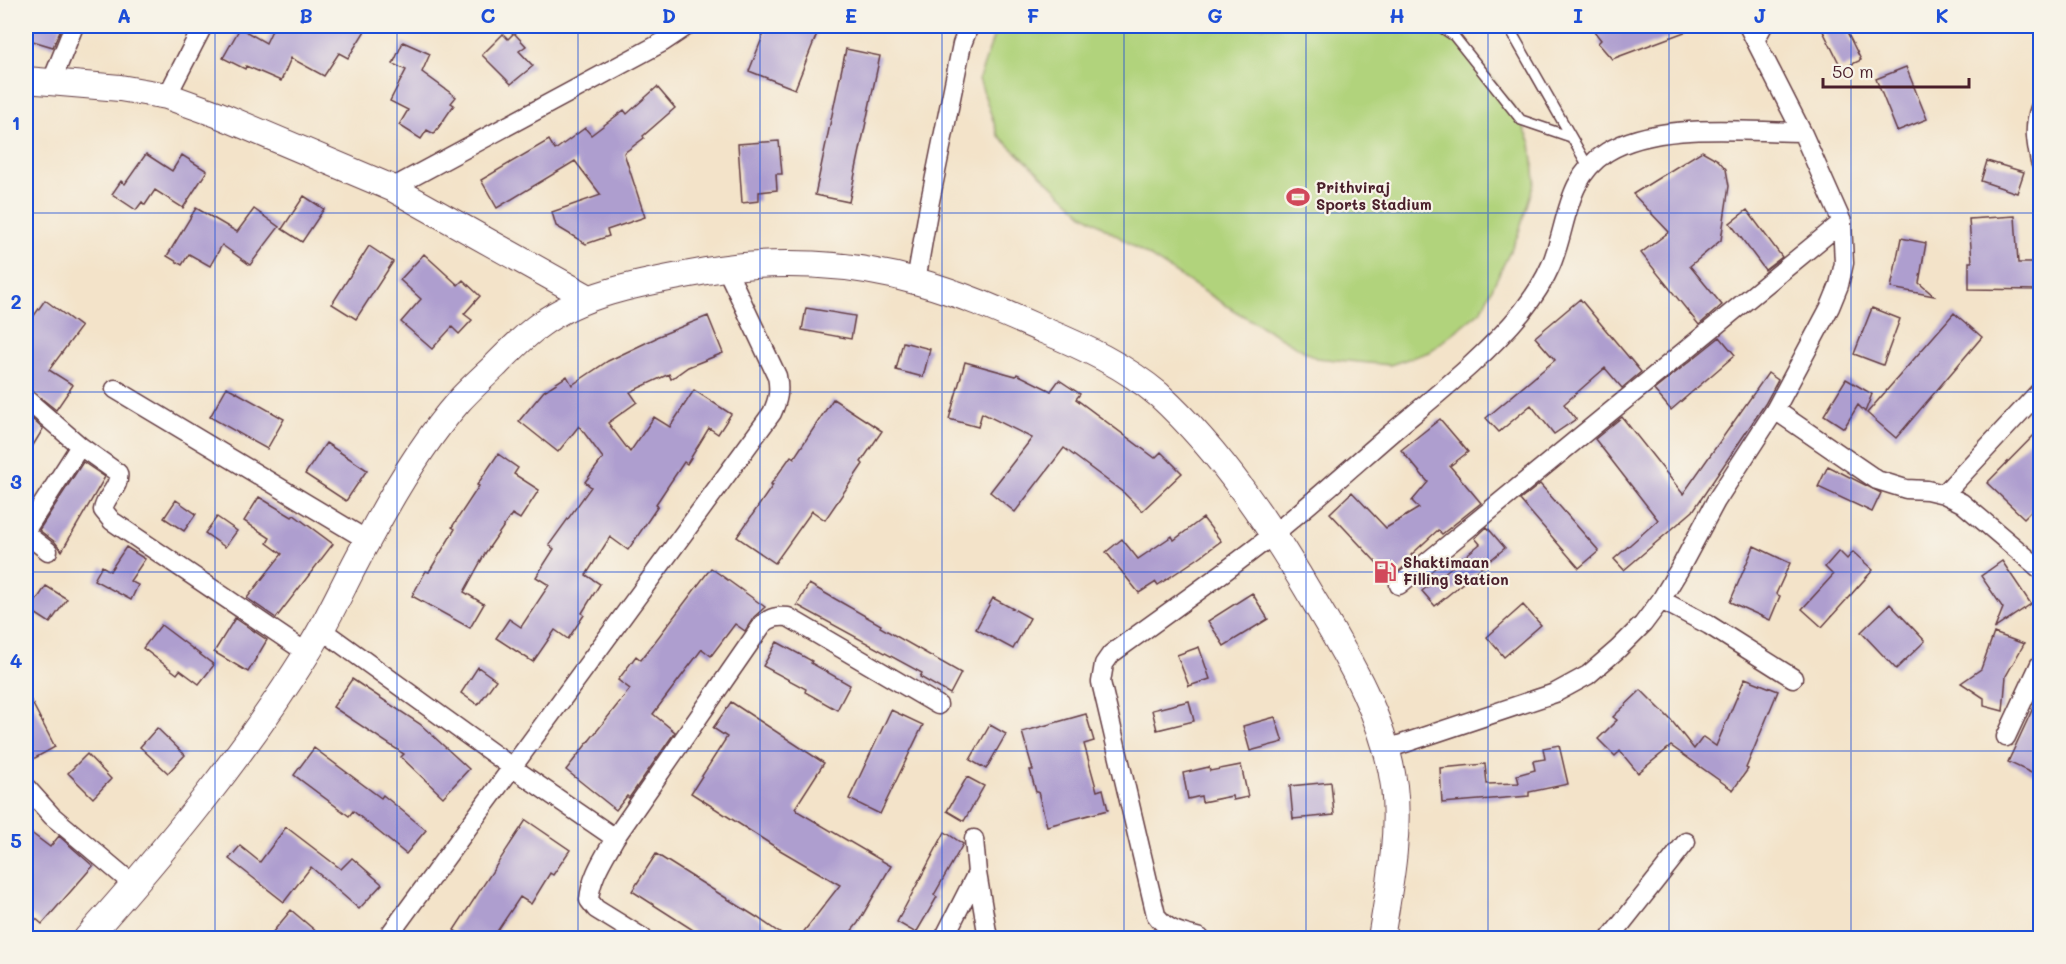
<svg xmlns="http://www.w3.org/2000/svg" width="2066" height="964" viewBox="0 0 2066 964" font-family="Mali,sans-serif">
  <rect width="100%" height="100%" fill="#f7f3e8"/>
  <filter id="ink" filterUnits="userSpaceOnUse"><feTurbulence type="fractalNoise" baseFrequency=".0167" numOctaves="2"/><feDisplacementMap in="SourceGraphic" scale="12" xChannelSelector="R" yChannelSelector="G"/><feConvolveMatrix kernelMatrix="1 2 1 2 8 2 1 2 1" color-interpolation-filters="sRGB"/></filter>
  <filter id="wash" filterUnits="userSpaceOnUse"><feTurbulence type="fractalNoise" baseFrequency=".008" numOctaves="4" result="noise"/><feDisplacementMap in="SourceGraphic" scale="24" xChannelSelector="R" yChannelSelector="G"/><feGaussianBlur stdDeviation="1.35" result="paint"/><feColorMatrix in="noise" values="0 0 0 0 0 0 0 0 0 0 0 0 0 0 0 0 0 1.4 0 .05"/><feComposite in="paint" operator="in"/></filter>
  <g filter="url(#wash)">
    <rect width="100%" height="100%" fill="#f3e3c9"/>
    <!-- green -->
    <path fill="#b1d37c" stroke="#7e7954" stroke-width="1.5" d="M997 26H1435L1468 45 1514 108 1531 143 1535 180 1518 235 1481 311 1429 352 1390 365 1316 358 1235 311 1083 214 998 135 979 79Z"/>
    <g id="blocks">
      <!-- building -->
      <path fill="#ae9ecf" d="M26 26H62L53 47 26 39Z
        M274 26H368L348 58 339 53 324 76 291 58 281 81 246 66 245 69 223 58 240 28 266 43Z
        M767 26H820L795 89 749 71Z
        M1590 26H1698V27L1612 59 1598 43 1601 40Z
        M1834 26H1844L1861 60 1842 69 1823 31Z
        M514 33 526 46 519 51 533 66 511 84 482 55 503 34 508 39Z
        M403 42 430 54 422 72 456 97 451 103 454 105 434 134 427 130 421 139 399 125 408 110 390 101 406 70 393 64Z
        M846 49 880 56 849 202 815 195Z
        M1906 67 1927 119 1897 131 1876 79Z
        M657 87 675 108 643 136 644 138 624 153 645 217 607 230 609 236 586 244 556 226 552 212 601 195 575 161 497 208 481 180 549 140 555 150 585 128 591 135 624 110 627 114Z
        M779 141 782 174H776L777 190 759 192V201L742 203 738 144Z
        M1702 151 1718 160 1726 169 1729 186 1721 240 1690 266 1722 305 1699 325 1641 253 1669 232 1633 194Z
        M146 154 172 171 182 155 207 171 183 208 155 190 145 205 142 202 136 210 112 194 121 181 125 184Z
        M1987 161 2024 172 2017 193 1981 181Z
        M304 196 324 209 302 242 282 229Z
        M196 208 237 232 254 209 279 227 250 265 222 245 210 266 189 254 182 265 167 256Z
        M1747 210 1782 257 1765 270 1730 223Z
        M2015 216 2018 263H2040V290L1969 289V262H1972L1969 219Z
        M1901 238 1926 243 1919 283 1934 296 1891 288Z
        M369 246 393 262 356 319 332 304Z
        M424 254 458 285 463 280 480 296 464 314 472 320 459 334 452 327 432 349 401 322 421 299 400 280Z
        M1580 299 1641 372 1622 388 1605 368 1564 404 1576 419 1554 434 1531 405 1499 432 1486 418 1555 360 1535 337Z
        M45 300 81 327 49 370 73 385 56 410 26 386V327Z
        M806 308 855 316 851 339 802 330Z
        M1872 308 1900 319 1883 365 1854 354Z
        M1954 313 1982 337 1896 438 1867 413Z
        M708 316 723 353 688 367 671 379 669 374 630 392 637 402 608 423 630 452 654 417 670 427 694 390 731 414 718 434 709 428 687 464 684 462 656 504 658 506 628 550 610 537 586 575 600 584 582 613 584 615 568 639 555 630 533 662 496 638 509 619 521 627 549 585 536 577 554 549 549 545 591 487 585 482 603 458 579 426 558 452 519 421 544 391 567 376 572 385 608 361 656 338V337Z
        M1720 337 1735 355 1671 410 1654 390Z
        M903 342 930 349 923 377 896 370Z
        M965 362 1016 376 1017 374 1051 391 1059 380 1080 394 1076 399 1155 458 1161 452 1182 473 1142 511 1124 493 1064 448 1015 512 990 492 1032 438 982 413 978 427 949 419Z
        M1768 373 1778 380 1765 404 1693 511 1624 570 1614 559 1658 520 1595 439 1622 417 1683 494Z
        M1846 379 1872 394 1865 412 1858 405 1844 428 1824 415Z
        M227 387 284 419 267 449 210 417Z
        M833 399 882 431 861 462 863 464 825 520 812 511 775 563 737 537 773 485 771 484 791 456 794 458Z
        M32 419 43 429 26 457V429Z
        M1440 419 1468 452 1450 466 1481 503 1442 534 1438 530 1411 555 1414 558 1391 578 1330 513 1352 492 1386 528 1419 508 1412 501 1428 482 1401 450Z
        M2040 429V502L2024 518 1987 483Z
        M326 443 367 470 346 501 305 474Z
        M498 454 518 468 514 474 539 490 520 519 512 514 486 552 464 592 484 604 470 628 412 596 426 571 429 572 455 529 452 527 479 486 477 485Z
        M83 462 105 477 62 551 55 542 39 530Z
        M1828 466 1881 493 1872 512 1818 487Z
        M1540 484 1599 551 1579 568 1520 500Z
        M259 497 292 517 294 515 333 544 276 618 247 598 282 554 267 543 270 538 244 521Z
        M176 500 196 514 184 531 164 518Z
        M217 517 237 531 225 547 205 533Z
        M1203 518 1221 541 1197 559 1158 585 1156 582 1139 593 1106 552 1122 539 1138 559 1172 536 1174 540Z
        M1487 527 1505 548 1435 606 1422 591 1480 544 1475 538Z
        M1754 546 1790 563 1776 594 1780 596 1770 620 1730 602Z
        M126 547 145 559 130 581 138 585 131 600 94 580 102 566 110 571Z
        M1839 551 1847 559 1853 552 1873 570 1822 627 1802 609 1833 575 1825 567Z
        M2002 561 2031 604 1995 628 2003 608 1981 576Z
        M711 568 765 607 754 617 745 631 735 624 711 656 702 649 653 714 675 732 629 798 627 796 616 810 566 770 630 689 618 680 636 656 641 660Z
        M809 584 881 625 880 627 961 673 950 694 920 677 922 673 797 605Z
        M46 586 67 599 50 623 30 610Z
        M1252 593 1268 619 1224 646 1208 621Z
        M993 598 1030 618 1013 649 976 629Z
        M1890 604 1925 641 1896 669 1861 632Z
        M1523 605 1541 625 1504 657 1487 637Z
        M235 618 267 640 248 672 214 652Z
        M161 625 214 665 199 684 180 670 177 674 143 648Z
        M1994 633 2024 644 2006 676 2003 711 1984 706V698L1961 683 1981 669Z
        M777 642 812 661 811 663 850 685 837 710 805 692 806 689 763 666Z
        M1199 647 1210 679 1189 686 1177 655Z
        M478 667 496 680 478 705 461 693Z
        M1745 678 1778 691 1746 768 1748 769 1733 790 1671 746 1638 773 1620 751 1615 756 1598 739 1617 720 1613 717 1641 690 1671 720 1694 749 1703 737 1716 746Z
        M352 679 420 724 469 769 443 797 401 757 404 754 333 707Z
        M26 691 55 747 26 763Z
        M2040 693V777L2008 762Z
        M1189 701 1194 721 1157 730 1152 710Z
        M731 702 824 763 795 808 797 811 891 866 858 923 845 939H798L840 885 780 850 691 793 727 737 713 728Z
        M891 710 923 725 880 814 849 799Z
        M1086 714 1094 741 1084 744 1097 791 1103 789 1108 810 1047 826 1038 792H1036L1030 770H1033L1022 732Z
        M1275 717 1283 742 1250 751 1243 726Z
        M990 725 1006 734 986 769 970 760Z
        M157 728 185 755 168 773 140 747Z
        M1559 745 1568 784 1529 792V796L1442 803 1440 768 1485 764 1487 784 1519 783 1517 775 1535 770 1533 761 1545 759 1543 748Z
        M314 748 381 798 383 795 426 830 406 854 353 811 349 816 294 775Z
        M87 754 111 779 93 798 68 773Z
        M1241 765 1248 797 1233 800 1232 796 1202 802 1201 796 1188 799 1183 773 1209 767 1210 771Z
        M967 777 984 786 964 821 947 811Z
        M1331 782 1334 815 1293 819 1290 786Z
        M526 820 570 850 553 875 550 873 531 904 520 897 492 939H467L454 930Z
        M286 827 341 869 352 858 382 884 359 909 311 867 284 902 229 859 240 846 260 862Z
        M26 829 50 847 59 836 93 866 42 924 26 910Z
        M945 832 963 844 934 895 937 897 916 933 897 922Z
        M656 854 758 918 788 939H707L632 891Z
        M291 910 325 939H267Z"/>
    </g>
  </g>
  <g filter="url(#ink)">
    <use href="#blocks" fill-opacity="0" stroke="#633c43" stroke-width="1.5"/>
    <g fill="none" stroke-linecap="round" stroke-linejoin="round">
      <!-- lane casing -->
      <g stroke="#633c43" stroke-width="12">
        <path id="lane" d="M1439 26 1454 36 1521 120 1571 137
          M1508 26 1589 168
          M1758 44 1768 26"/>
      </g>
      <!-- street casing -->
      <g stroke="#633c43" stroke-width="21">
        <path id="street" d="M51 83 74 26
          M167 96 203 26
          M2040 108C2033 127 2036 142 2040 162
          M392 188 663 42 687 26
          M916 281 929 206 962 44 969 26
          M115 389 367 540
          M26 399 80 446 118 473C121 487 105 496 103 510L112 521 307 653
          M1775 410 1877 480 1906 489 1927 490 1944 494 1962 503 2040 569
          M1944 494 2040 391
          M26 530 80 446
          M26 534 48 551
          M1399 585 1842 222
          M1661 600 1709 625 1793 678
          M322 630 513 768 615 838
          M2006 737 2040 664
          M1387 749 1555 693 1588 675 1618 649 1643 624 1661 600 1679 570 1716 501 1775 410 1830 307 1839 285 1844 263 1842 222 1802 132 1748 26
          M26 787 52 816 134 885
          M977 873 988 938
          M387 938 772 413C778 400 780 391 777 376L726 268
          M643 938 596 909 589 900C591 876 604 858 615 838L763 624C771 617 778 616 788 617L938 705
          M944 938 977 873 974 839
          M1200 938C1182 933 1167 931 1156 915L1101 682 1104 664 1111 654C1166 614 1222 575 1275 533 1314 501 1352 467 1390 434 1436 395 1484 358 1522 312 1533 298 1544 281 1551 265 1568 225 1565 178 1607 152 1659 121 1743 132 1802 132
          M1610 938 1686 842"/>
      </g>
      <!-- secondary casing -->
      <g stroke="#633c43" stroke-width="28">
        <path id="secondary" d="M26 80 120 88 167 96 217 114 392 188 589 298
          M87 938C166 849 242 757 306 655 330 618 347 576 369 538 394 491 424 441 459 401 471 388 483 377 496 365 510 351 525 335 541 324 588 290 650 282 706 271 775 259 851 262 919 282 962 294 1002 312 1043 330 1084 347 1125 366 1159 395 1222 453 1270 526 1313 599 1347 656 1385 718 1394 786 1400 836 1389 889 1381 938"/>
      </g>
      <!-- lane -->
      <use href="#lane" stroke="#fff" stroke-width="9"/>
      <!-- street -->
      <use href="#street" stroke="#fff" stroke-width="18"/>
      <!-- secondary -->
      <use href="#secondary" stroke="#fff" stroke-width="26"/>
    </g>
  </g>
  <!-- grid -->
  <path fill="none" stroke="#1d4ed8" stroke-width="1.5" stroke-opacity="0.55" d="M215 26V938M397 26V938M578 26V938M760 26V938M942 26V938M1124 26V938M1306 26V938M1488 26V938M1669 26V938M1851 26V938M26 213H2040M26 392H2040M26 572H2040M26 751H2040"/>
  <!-- icons -->
  <defs>
    <g id="stadium-bare" transform="scale(1.8)"><path d="M0-5a6.5 5 0 1 0 0 10a6.5 5 0 1 0 0-10ZM-3.5-1.8h7v3.6h-7Z" fill="#d1495b" stroke="#f7f3e8" stroke-width="2.5" paint-order="stroke"/></g>
    <g id="fuel-bare" transform="scale(1.8)"><path d="M-5.5-6h7V0h2V4h1.3V-2.5L3-4.5l.8-.8L6-3V5H2.5V1h-1V6h-7ZM-4.2-4.7v3.2H.2V-4.7Z" fill="#d1495b" stroke="#f7f3e8" stroke-width="2.5" paint-order="stroke"/></g>
  </defs>
  <g fill-rule="evenodd">
    <use href="#stadium-bare" x="1298" y="197"/>
    <use href="#fuel-bare" x="1385" y="572"/>
  </g>
  <g text-anchor="middle" stroke-width="4.5" stroke-linejoin="round" paint-order="stroke">
    <!-- poi labels -->
    <g font-size="15" font-weight="bold" fill="#4a1f2b" stroke="#f7f3e8" text-anchor="start">
      <text x="1316" y="193">Prithviraj<tspan x="1316" dy="17">Sports Stadium</tspan></text>
      <text x="1403" y="568">Shaktimaan<tspan x="1403" dy="17">Filling Station</tspan></text>
    </g>
  </g>
  <!-- margin -->
  <rect width="2066" height="964" fill="none" stroke="#f7f3e8" stroke-width="66"/>
  <!-- scale -->
  <path d="M1823 78v9h146v-9" fill="none" stroke="#4a1f2b" stroke-width="3"/>
  <text x="1832" y="78" font-size="18" fill="#4a1f2b" stroke="#f7f3e8" stroke-width="4.5" paint-order="stroke">50 m</text>
  <rect x="33" y="33" width="2000" height="898" fill="none" stroke="#1d4ed8" stroke-width="2"/>
  <g font-size="20" text-anchor="middle" font-weight="bold" fill="#1d4ed8">
    <text x="124" y="23">A</text>
    <text x="306" y="23">B</text>
    <text x="488" y="23">C</text>
    <text x="669" y="23">D</text>
    <text x="851" y="23">E</text>
    <text x="1033" y="23">F</text>
    <text x="1215" y="23">G</text>
    <text x="1397" y="23">H</text>
    <text x="1578" y="23">I</text>
    <text x="1760" y="23">J</text>
    <text x="1942" y="23">K</text>
    <text x="16" y="130">1</text>
    <text x="16" y="309">2</text>
    <text x="16" y="489">3</text>
    <text x="16" y="668">4</text>
    <text x="16" y="848">5</text>
  </g>
</svg>
